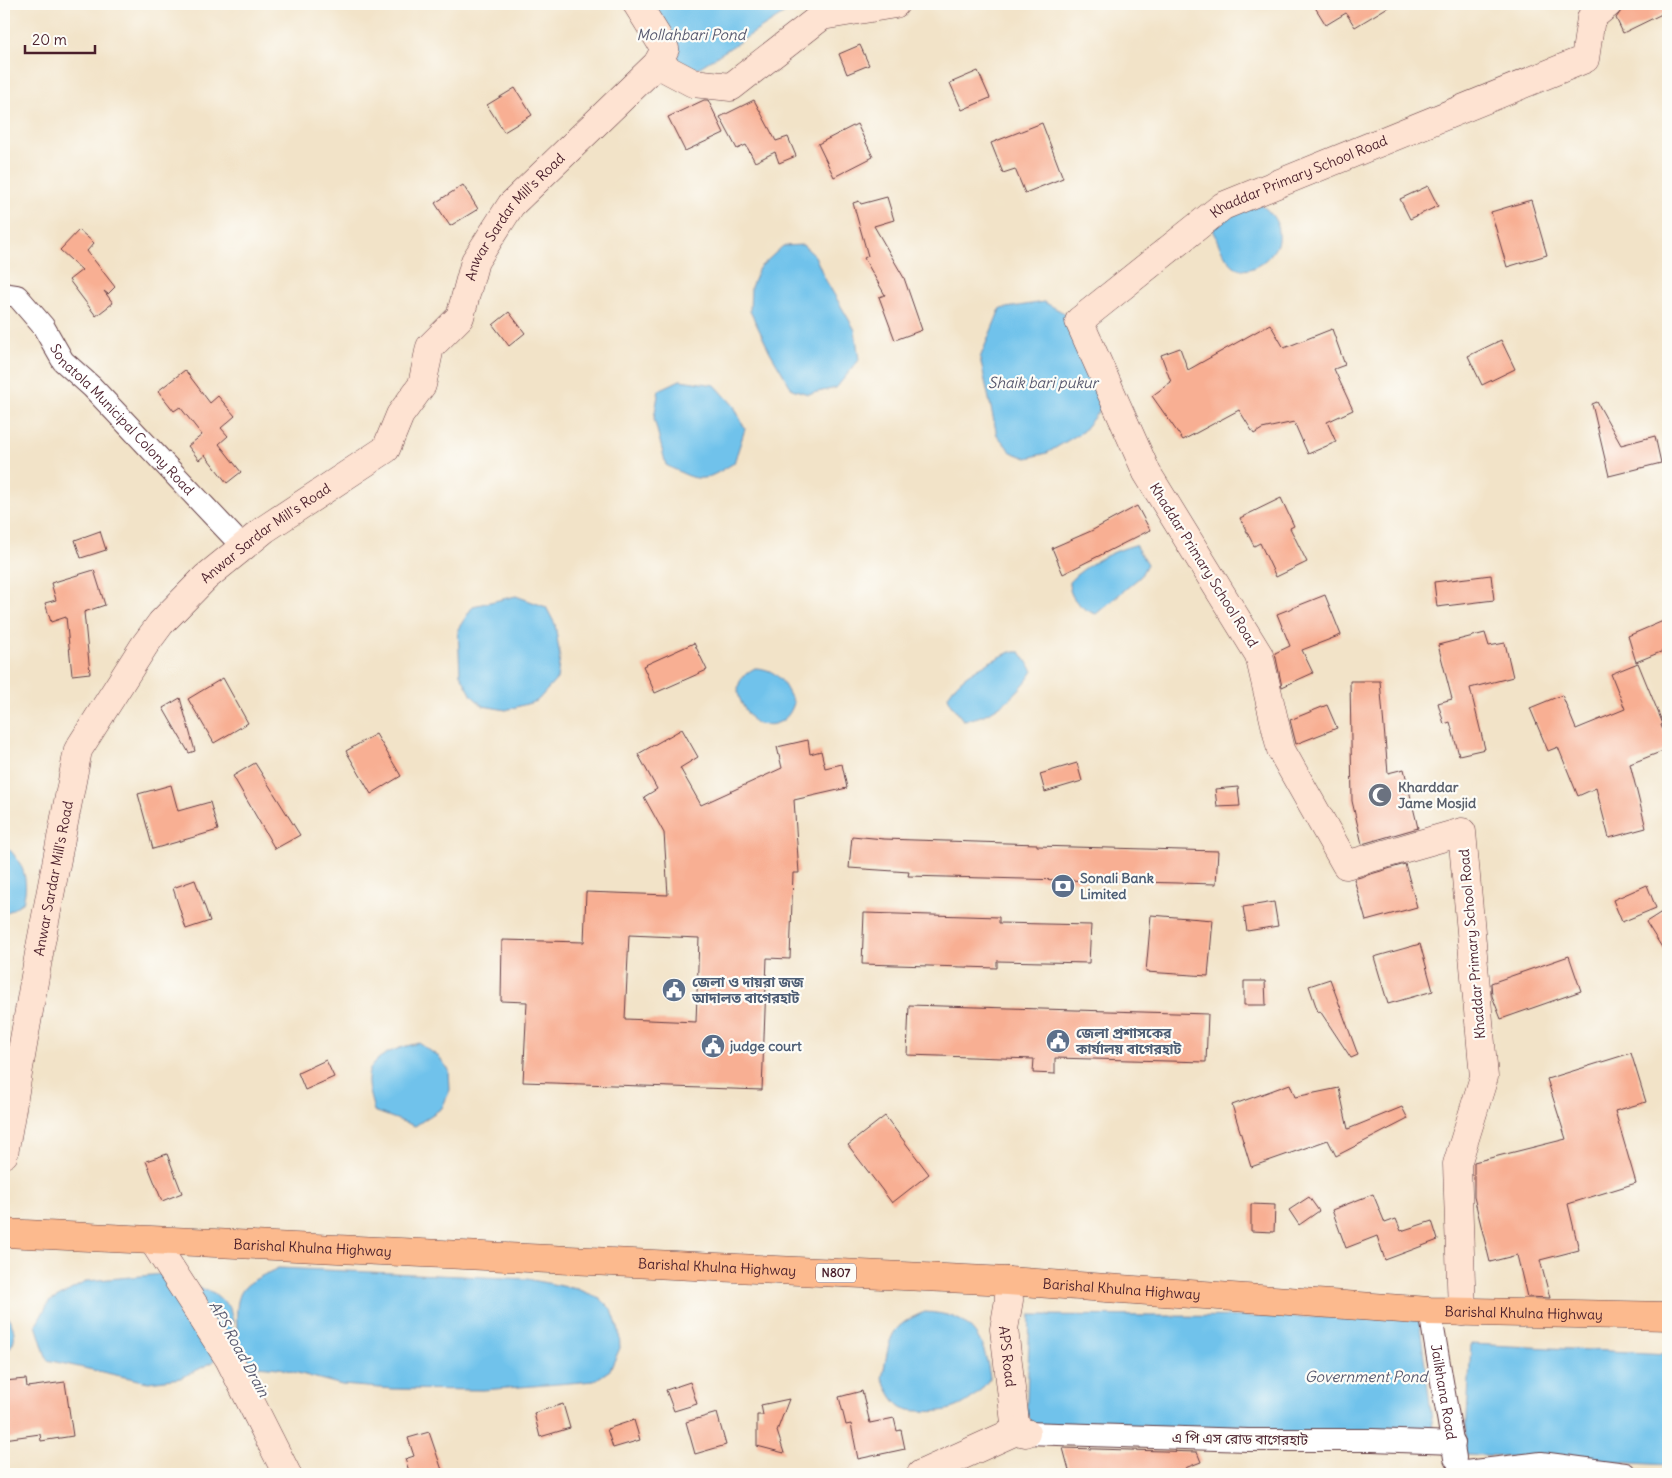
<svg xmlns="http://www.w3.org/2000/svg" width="1672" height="1478" viewBox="0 0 1672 1478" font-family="Delius,'Noto Sans Bengali',sans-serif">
  <rect width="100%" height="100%" fill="#fdfcf7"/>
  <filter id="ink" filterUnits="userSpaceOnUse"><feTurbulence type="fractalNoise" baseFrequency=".02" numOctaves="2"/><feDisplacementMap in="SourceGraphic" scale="10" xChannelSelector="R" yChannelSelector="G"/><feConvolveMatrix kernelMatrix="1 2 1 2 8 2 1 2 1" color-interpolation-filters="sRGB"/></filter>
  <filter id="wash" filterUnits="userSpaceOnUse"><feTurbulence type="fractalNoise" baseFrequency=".0096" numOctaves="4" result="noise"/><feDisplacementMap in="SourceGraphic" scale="20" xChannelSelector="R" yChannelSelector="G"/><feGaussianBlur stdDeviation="1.12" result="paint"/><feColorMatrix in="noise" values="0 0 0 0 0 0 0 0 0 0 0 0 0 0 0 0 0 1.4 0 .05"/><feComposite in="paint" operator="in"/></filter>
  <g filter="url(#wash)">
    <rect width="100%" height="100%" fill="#f2e3c8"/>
    <!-- water -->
    <path fill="#6fc2eb" stroke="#5c708b" d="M634 4H799L681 79Z
      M1257 200C1264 207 1274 215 1277 224 1278 229 1279 240 1277 244 1272 258 1248 278 1234 266 1222 256 1216 239 1212 225Z
      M803 245 815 256 825 279 855 330 859 360 836 388 808 394 792 389 770 352 750 311 751 287 759 268 783 246Z
      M1044 302 1079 321 1100 378V410L1082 432 1047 453 1027 458 1011 452 997 435 980 358 1000 309Z
      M680 380 715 385 734 406 745 429 734 463C701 483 701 483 666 465L654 418 659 390Z
      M1135 545 1147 564 1140 577 1096 614C1081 609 1069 598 1069 582 1085 565 1112 551 1135 545Z
      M516 596 546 607 555 624 560 657 557 679 537 701 506 710 483 706 472 696 460 674 458 629 473 606Z
      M1010 652H1020L1033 671C1019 694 992 718 963 720L950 703 948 696C960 674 988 663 1010 652Z
      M755 668C780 669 783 684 794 703 788 723 773 728 755 723 740 704 726 683 755 668Z
      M4 844C22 861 30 878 23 902L4 915Z
      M419 1043 439 1057 449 1070 450 1090 442 1108 415 1126 374 1111C372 1101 367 1089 368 1079 368 1055 401 1047 419 1043Z
      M278 1268 527 1279 577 1289 600 1298 612 1310 619 1331 620 1348 610 1370 594 1381 483 1390 393 1389 342 1385 279 1368 246 1365 240 1360C239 1343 232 1305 242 1291 249 1280 267 1274 278 1268Z
      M163 1274 214 1293 230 1307 233 1322 228 1346 213 1362 181 1378 148 1382 47 1360 36 1325 49 1302 87 1281Z
      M4 1310C13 1325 22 1340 4 1353Z
      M925 1312C971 1314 984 1336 990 1378 972 1404 952 1414 921 1411 912 1411 905 1410 899 1405 891 1398 887 1387 882 1378 891 1341 885 1327 925 1312Z
      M1030 1315 1419 1318 1434 1436 1026 1426Z
      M1471 1344 1668 1354V1465L1465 1454Z"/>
    <g id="blocks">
      <!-- building -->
      <path fill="#f8af93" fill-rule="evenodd" d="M1313 4H1393L1355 27 1346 13 1326 25Z
        M1631 4H1668V11L1623 33 1616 18 1623 8Z
        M860 45 869 65 847 74 839 54Z
        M978 71 990 98 962 110 950 83Z
        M515 88 532 115 504 132 487 105Z
        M704 100H708L724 133 685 151 668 117Z
        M754 100 776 141 788 137 796 156 779 163 775 152 755 162 746 145 737 149 720 117Z
        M1042 123 1063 178 1025 193 1015 169 1003 173 991 143Z
        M857 124 873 157 834 177 818 144Z
        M463 185 478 209 450 226 435 203Z
        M1428 186 1438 206 1410 219 1400 199Z
        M887 197 894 220 874 226 904 278 922 330 895 340 879 297 885 295 864 258 868 256 853 203 859 201 861 204Z
        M1531 200 1547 255 1507 267 1491 212Z
        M79 230 94 243 87 251 115 287 108 294 104 291 113 303 96 316 69 280 82 270 60 250Z
        M509 312 525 333 509 346 493 325Z
        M1270 324 1284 348 1332 329 1345 365 1334 369 1353 410 1327 422 1336 442 1308 454 1294 422 1262 429 1254 434 1239 410 1183 440 1152 396 1171 382 1161 355 1180 348 1188 370Z
        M1501 340 1515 369 1482 385 1468 356Z
        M185 370 210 403 218 396 235 416 221 428 228 436 219 444 241 472 227 483 205 455 199 460 188 446 202 435 180 407 174 411 158 391Z
        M1597 402 1621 445 1655 436 1661 463 1609 476 1592 404Z
        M1281 498 1294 526 1290 528 1307 562 1276 577 1260 543 1254 546 1240 518Z
        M1137 506 1150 530 1063 574 1052 548 1091 531Z
        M100 531 106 550 81 558 75 540Z
        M94 570 105 605 84 612 90 673 72 675 66 617 51 622 45 603 56 600 51 583Z
        M1491 575 1494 600 1437 607 1434 582Z
        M1325 595 1341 635 1302 650 1313 673 1282 687 1275 653 1290 646 1277 614Z
        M1668 619V649L1636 662 1628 636Z
        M1485 633 1489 646 1505 643 1513 677 1470 688 1485 749 1459 755 1450 722 1444 724 1438 703 1452 699 1438 645Z
        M694 643 707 670 655 693 643 666Z
        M1638 663 1663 724 1661 725 1668 743V749L1630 764 1646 828 1609 838 1596 788 1578 796 1558 747 1548 751 1530 708 1562 695 1576 729 1625 709 1611 674Z
        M223 678 248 723 214 743 188 699Z
        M1350 681H1380L1388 773 1404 769 1418 828 1362 844 1352 801Z
        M180 698 195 751 189 753 163 708Z
        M1327 705 1337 728 1296 744 1290 720Z
        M682 729 698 757 680 768 701 805 782 768 777 747 808 740 810 754 821 751 825 768 842 764 847 788 794 800 799 873H793L790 959 767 958 762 1090 523 1082 527 1002 501 1001 502 940 584 942 586 892 668 895 664 833 644 797 657 789 638 754ZM629 935 699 938 696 1022 625 1019Z
        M376 734 401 776 371 794 346 751Z
        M255 763 300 835 275 849 233 776Z
        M1077 763 1082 781 1045 792 1040 774Z
        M171 785 178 811 210 802 218 830 153 849 138 794Z
        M1238 787 1240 806 1217 807 1215 789Z
        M852 836 884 839 1037 844V846L1218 851 1216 884 908 876 909 872 849 868Z
        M1405 864 1417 907 1366 921 1354 879Z
        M195 880 210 921 186 929 173 888Z
        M1647 885 1656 908 1622 922 1613 900Z
        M1274 902 1278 926 1247 931 1243 907Z
        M1668 908V957L1646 922Z
        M864 913 999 917V923L1091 925 1089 963 997 961V968L862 964Z
        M1151 915 1213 920 1208 976 1146 972Z
        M1420 944 1433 991 1388 1004 1374 957Z
        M1569 956 1581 991 1501 1019 1492 996 1491 983Z
        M1330 979 1358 1055 1351 1058 1320 1011 1318 1012 1309 986Z
        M1244 981H1265L1266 1005H1244Z
        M909 1005 1208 1014 1206 1062 1055 1058V1074L1033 1073 1034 1059 907 1055Z
        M1631 1053 1646 1102 1615 1111 1636 1183 1568 1204 1579 1250 1540 1260 1550 1298 1527 1297 1517 1255 1490 1262 1474 1197V1162L1566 1139 1547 1079Z
        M326 1060 334 1077 305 1090 298 1073Z
        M1290 1084 1295 1097 1339 1088 1348 1129 1402 1107 1408 1119 1336 1156 1328 1140 1251 1167 1232 1105Z
        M885 1116 929 1174 892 1203 848 1145Z
        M167 1154 182 1193 162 1201 146 1161Z
        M1373 1194 1385 1223 1396 1219 1401 1231 1432 1221 1438 1240 1385 1260 1377 1236 1346 1248 1332 1210Z
        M1309 1197 1319 1211 1299 1225 1289 1210Z
        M1251 1204 1275 1205 1274 1232 1251 1231Z
        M26 1379 27 1387 65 1382 73 1436 41 1441 40 1434 4 1439V1381Z
        M690 1382 697 1404 674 1411 666 1390Z
        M862 1391 870 1423 894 1418 897 1431 901 1430 905 1449 858 1459 851 1424 846 1425 839 1397Z
        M789 1399 777 1431 784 1453 757 1446V1415H763L761 1405Z
        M563 1404 570 1428 540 1437 534 1413Z
        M717 1413 726 1445 695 1454 686 1422Z
        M634 1420 640 1440 613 1448 607 1429Z
        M429 1432 442 1470 435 1471 436 1474H410L405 1459 414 1456 408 1438Z
        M1063 1448 1197 1452 1201 1462 1185 1468 1187 1474H1070Z"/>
    </g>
  </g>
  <g filter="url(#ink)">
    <use href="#blocks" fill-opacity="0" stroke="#633c43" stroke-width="1"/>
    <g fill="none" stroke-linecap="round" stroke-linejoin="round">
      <!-- street casing -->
      <g stroke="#633c43" stroke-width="24">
        <g id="street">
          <path id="s1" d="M4 294 17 296 43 326 63 361 92 387 243 547"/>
          <path id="s2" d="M1430 1311 1455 1458"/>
          <path d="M1026 1433 1248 1440H1372L1454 1443"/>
          <path d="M1457 1473 1541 1463 1625 1474"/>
        </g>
      </g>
      <!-- secondary casing -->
      <g stroke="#633c43" stroke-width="29">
        <g id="secondary">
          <path d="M657 64 693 83 731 87 822 16 895 4"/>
          <path id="s3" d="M4 1154 41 942 78 750 144 646 161 623 206 577 265 529 386 449 400 415 422 385 430 347 460 317 475 261 511 205 657 64 665 49 637 4"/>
          <path d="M153 1241 229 1359 287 1474"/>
          <path id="s4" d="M1008 1281 1009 1300 1004 1329 1016 1431"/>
          <path id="s5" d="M1462 1312 1457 1164 1484 1077 1462 832 1346 865 1281 750 1259 655 1147 473 1079 321 1223 206 1585 59 1591 18 1608 4"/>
          <path d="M921 1474 1016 1431 1026 1433"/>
        </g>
      </g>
      <!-- highway casing -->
      <g stroke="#633c43" stroke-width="29">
        <g id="highway">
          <path id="s6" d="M4 1233 1008 1281 1430 1311 1668 1316"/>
        </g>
      </g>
      <!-- street -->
      <use href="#street" stroke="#fff" stroke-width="22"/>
      <!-- secondary -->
      <use href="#secondary" stroke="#fee3d2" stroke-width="28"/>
      <!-- highway -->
      <use href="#highway" stroke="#fcba8e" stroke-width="28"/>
    </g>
  </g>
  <!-- icons -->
  <defs>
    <g id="mosque-disc" transform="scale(1.25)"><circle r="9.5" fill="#6b7280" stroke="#fdfcf7"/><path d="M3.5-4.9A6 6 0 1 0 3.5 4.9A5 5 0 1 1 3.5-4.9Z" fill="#fff"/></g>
    <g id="bank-disc" transform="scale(1.25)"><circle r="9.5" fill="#5c6f8a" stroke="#fdfcf7"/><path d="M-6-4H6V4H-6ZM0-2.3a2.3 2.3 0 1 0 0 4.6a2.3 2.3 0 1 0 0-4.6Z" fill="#fff"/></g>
    <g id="civic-disc" transform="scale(1.25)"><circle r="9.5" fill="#5c6f8a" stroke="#fdfcf7"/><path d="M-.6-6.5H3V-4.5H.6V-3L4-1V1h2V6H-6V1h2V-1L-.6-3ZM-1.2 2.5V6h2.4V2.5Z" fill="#fff"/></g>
  </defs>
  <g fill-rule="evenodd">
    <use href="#mosque-disc" x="1380" y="795"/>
    <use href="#bank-disc" x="1063" y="886"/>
    <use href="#civic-disc" x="674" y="990"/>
    <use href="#civic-disc" x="1058" y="1041"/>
    <use href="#civic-disc" x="713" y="1046"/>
  </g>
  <g text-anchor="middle" stroke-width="4.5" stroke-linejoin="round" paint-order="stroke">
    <!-- shield labels -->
    <rect fill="#fdfcf7" stroke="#806168" stroke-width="1" x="816" y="1263.5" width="40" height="19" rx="4"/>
    <g font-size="12" font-weight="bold" fill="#4a1f2b">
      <text x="836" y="1277">N807</text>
    </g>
    <!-- street labels -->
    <g font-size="14" fill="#4a1f2b" stroke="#fdfcf7">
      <text dy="5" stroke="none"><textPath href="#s5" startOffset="1481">Khaddar Primary School Road</textPath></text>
      <text dy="5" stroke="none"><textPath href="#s3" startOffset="1120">Anwar Sardar Mill's Road</textPath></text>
      <text dy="5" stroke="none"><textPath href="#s1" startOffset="176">Sonatola Municipal Colony Road</textPath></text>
      <text dy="5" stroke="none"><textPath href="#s3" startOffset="701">Anwar Sardar Mill's Road</textPath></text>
      <text transform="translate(1204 565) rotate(58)" y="5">Khaddar Primary School Road</text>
      <text dy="5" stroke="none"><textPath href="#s3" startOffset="280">Anwar Sardar Mill's Road</textPath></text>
      <text transform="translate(1472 944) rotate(-95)" y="5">Khaddar Primary School Road</text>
      <text dy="5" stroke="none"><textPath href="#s6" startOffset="309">Barishal Khulna Highway</textPath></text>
      <text dy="5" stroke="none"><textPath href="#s6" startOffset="714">Barishal Khulna Highway</textPath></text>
      <text dy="5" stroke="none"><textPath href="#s6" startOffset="1119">Barishal Khulna Highway</textPath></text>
      <text dy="5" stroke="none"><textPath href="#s6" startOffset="1522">Barishal Khulna Highway</textPath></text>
      <text dy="5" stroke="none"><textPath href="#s4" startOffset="76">APS Road</textPath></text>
      <text dy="5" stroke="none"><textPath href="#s2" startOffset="82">Jailkhana Road</textPath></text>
      <text transform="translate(1240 1439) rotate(1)" y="5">এ পি এস রোড বাগেরহাট</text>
    </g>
    <!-- worship labels -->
    <g font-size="14" font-weight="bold" fill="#5b616d" stroke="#fdfcf7" text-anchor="start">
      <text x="1398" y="792">Kharddar<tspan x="1398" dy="16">Jame Mosjid</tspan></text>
    </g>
    <!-- service labels -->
    <g font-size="14" font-weight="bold" fill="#4e5e75" stroke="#fdfcf7" text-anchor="start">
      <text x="1080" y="883">Sonali Bank<tspan x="1080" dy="16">Limited</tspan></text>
      <text x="692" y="987">জেলা ও দায়রা জজ<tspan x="692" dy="16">আদালত বাগেরহাট</tspan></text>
      <text x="1076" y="1038">জেলা প্রশাসকের<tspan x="1076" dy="16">কার্যালয় বাগেরহাট</tspan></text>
      <text x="730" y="1051">judge court</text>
    </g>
    <!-- water labels -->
    <g font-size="15" font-style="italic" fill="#57586e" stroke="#fdfcf7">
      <text x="691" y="40">Mollahbari Pond</text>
      <text x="1043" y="388">Shaik bari pukur</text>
      <text transform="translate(239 1349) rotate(61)" y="5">APS Road Drain</text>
      <text x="1366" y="1382">Government Pond</text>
    </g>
  </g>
  <!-- margin -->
  <rect width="1672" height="1478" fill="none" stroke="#fdfcf7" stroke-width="20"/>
  <!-- scale -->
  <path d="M25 45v8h70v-8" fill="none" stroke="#4a1f2b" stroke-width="2.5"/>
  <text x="32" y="45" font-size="15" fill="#4a1f2b" stroke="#fdfcf7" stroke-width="4" paint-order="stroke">20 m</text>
</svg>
